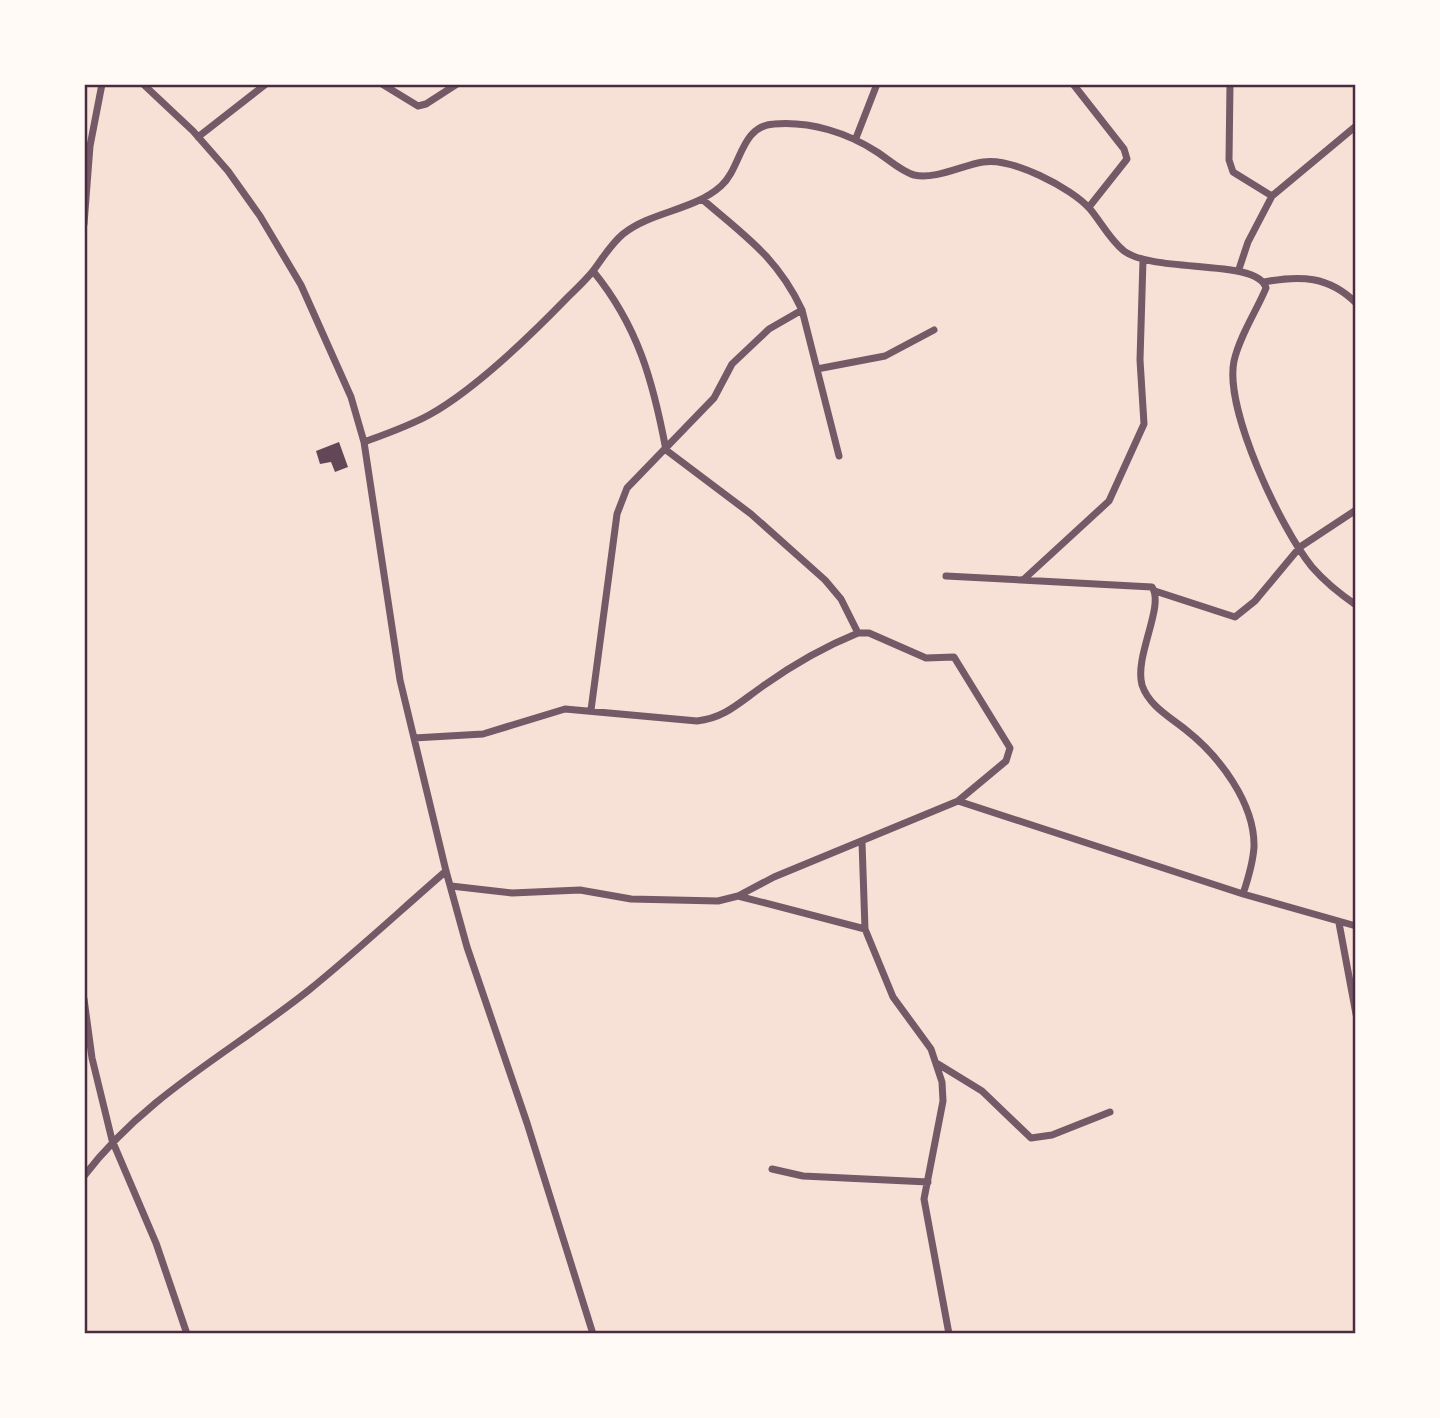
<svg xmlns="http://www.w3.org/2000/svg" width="1440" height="1418" viewBox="0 0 1440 1418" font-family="'Source Serif 4',serif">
  <rect width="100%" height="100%" fill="#f7e1d7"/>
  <!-- building -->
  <path fill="#644757" d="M339 442 348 467 335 472 331 462 320 464 316 451Z"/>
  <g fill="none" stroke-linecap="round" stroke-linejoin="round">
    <!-- minor -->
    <path stroke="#755966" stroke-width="7" d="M143 84 193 131 228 171 260 216 301 285 351 397 364 442 400 680 446 871 467 947 527 1123 593 1334
      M382 84 418 106 426 104 457 84
      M1073 84 1124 149 1127 159 1089 207
      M1230 84 1229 160 1233 172 1272 196
      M198 137 266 84
      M856 138 877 84
      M702 199C745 236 777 257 802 310L839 456
      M84 224 90 146 102 84
      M1239 269 1248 242 1272 196 1356 126
      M593 271C638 326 653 381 666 450L751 514 825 580 841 599 858 633
      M1264 282C1300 275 1329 276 1356 303
      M817 369 885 356 934 330
      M364 442C386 434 409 426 429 415 474 390 530 336 566 299 575 290 585 281 593 271 603 258 610 245 623 234 652 211 693 211 721 186 742 167 740 126 774 124 811 121 848 133 877 152 888 159 902 172 914 175 935 180 963 165 983 162 1011 157 1072 188 1090 209 1101 222 1110 240 1124 251 1155 274 1258 258 1266 288 1256 312 1240 335 1234 361 1224 409 1281 529 1312 567 1325 582 1340 594 1356 605
      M946 576 1152 587C1165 606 1134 656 1142 685 1149 706 1170 717 1186 730 1219 756 1255 803 1254 847 1253 863 1248 879 1243 894
      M1023 580 1109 501 1144 424 1140 360 1143 260
      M1155 591 1235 617 1255 601 1300 547 1356 510
      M591 710 617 514 627 488 714 398 732 364 769 329 802 310
      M414 738 483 734 565 709 697 721C725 718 740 702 763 686 791 666 826 646 858 633H869L926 658 954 657 1010 748 1006 761 958 801 774 877 738 896 718 901 631 899 580 890 512 893 451 886
      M958 801 1243 894 1356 926
      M862 842 865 929 893 997 931 1049 942 1082 943 1101 924 1199 949 1334
      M738 896 865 929
      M1339 923 1356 1014
      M84 999 92 1058 112 1140 156 1243 187 1334
      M938 1064 982 1091 1031 1138 1052 1135 1110 1112
      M772 1169 803 1176 928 1182
      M84 1176C147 1094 230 1053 309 990 356 952 401 910 446 871"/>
  </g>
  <!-- border -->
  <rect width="1440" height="1418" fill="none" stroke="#fffaf5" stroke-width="172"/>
  <rect x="86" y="86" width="1268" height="1246" fill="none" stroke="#4a2c40" stroke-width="2.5"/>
</svg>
